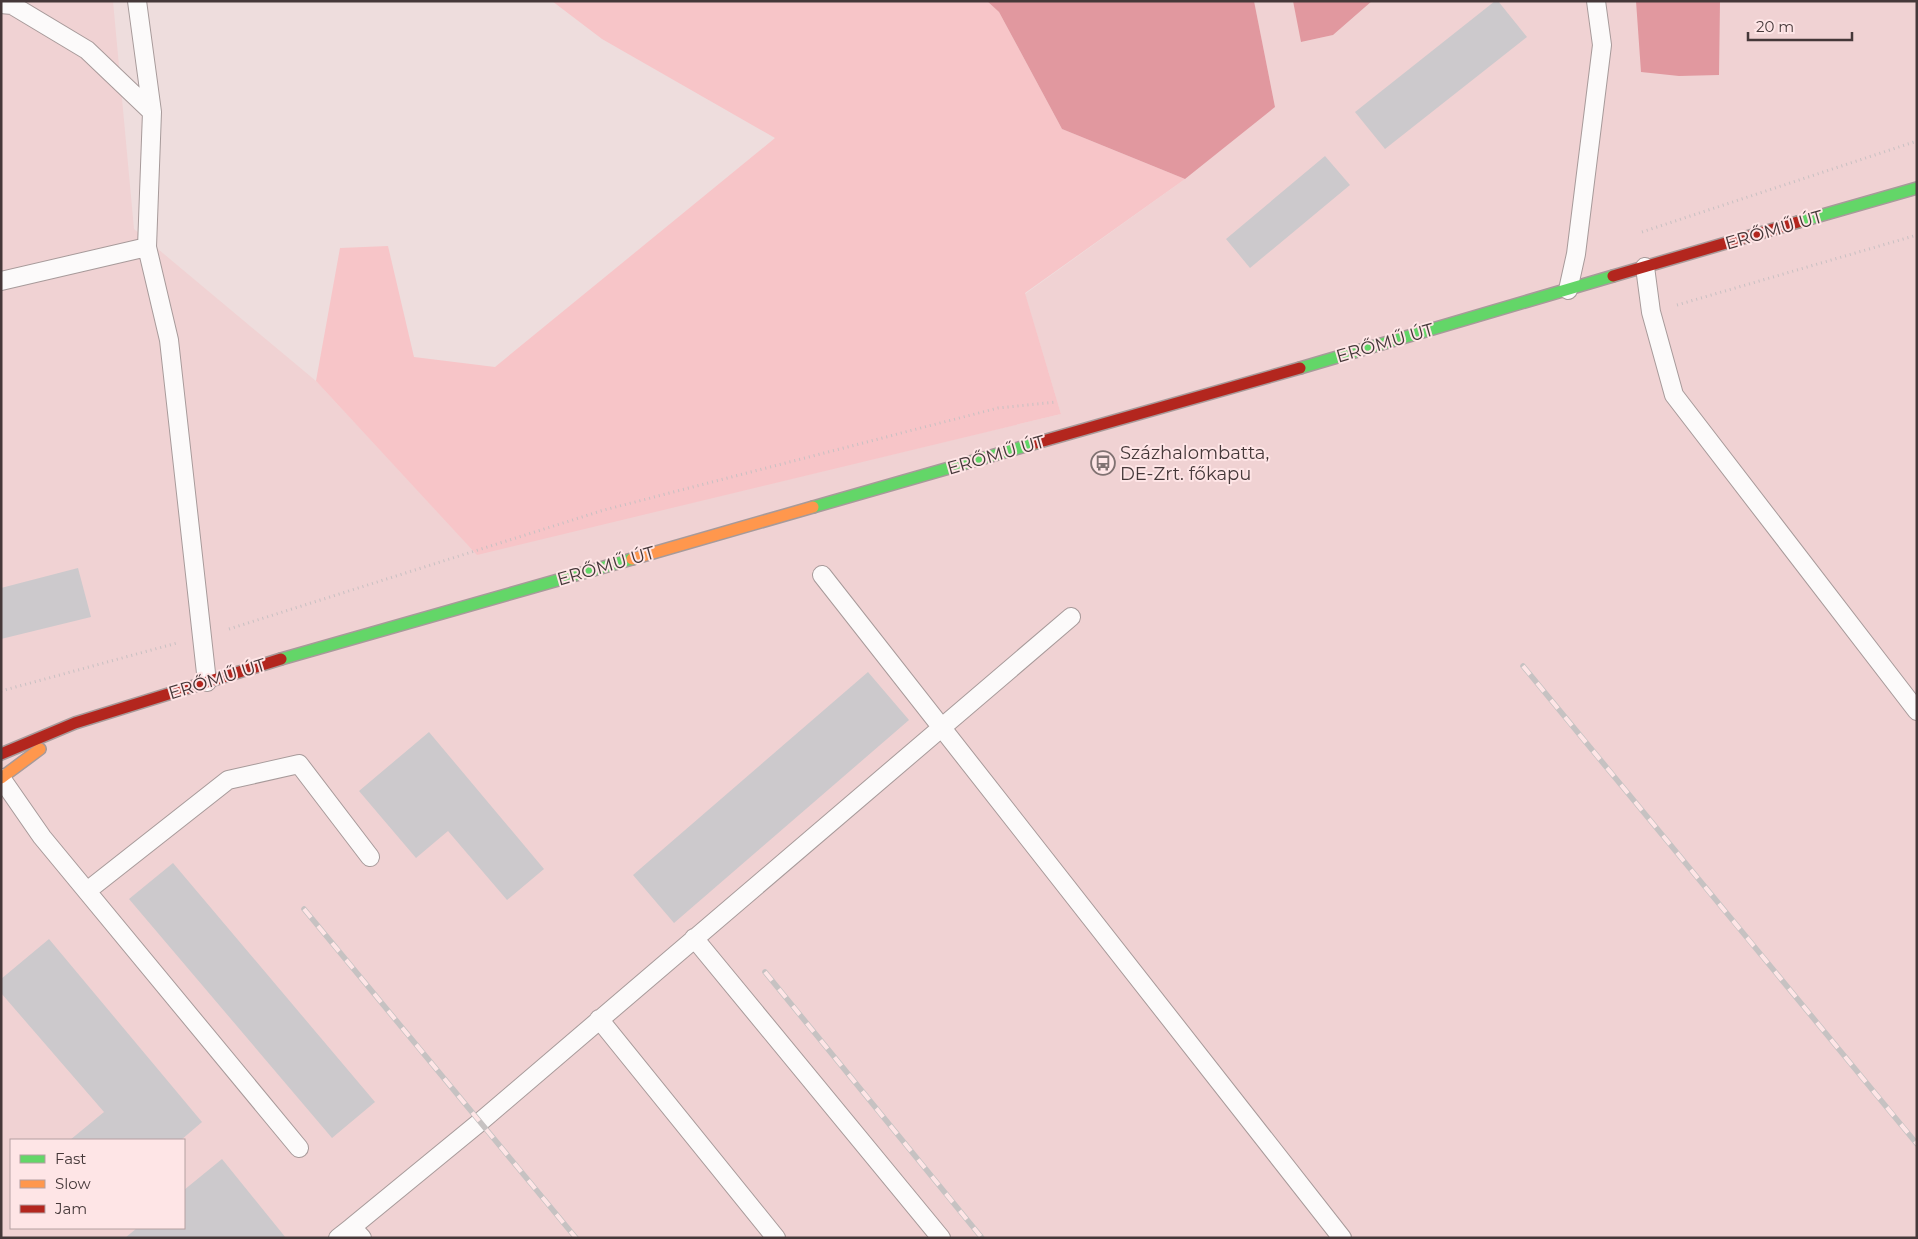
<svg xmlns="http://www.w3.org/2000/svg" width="1918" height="1239" viewBox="0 0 1918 1239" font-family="Montserrat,sans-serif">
  <rect width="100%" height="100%" fill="#edd"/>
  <!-- built -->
  <path fill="#f0d2d3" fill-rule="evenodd" d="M1 1H113L134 229 316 381 477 554 1061 414 1025 294 1185 179 1275 107 1254 1H1293L1302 42 1333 35 1372 1H1917V1238H1ZM11 1140H184V1228H11Z"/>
  <!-- green -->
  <path fill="#f7c5c8" d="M552 1H987L999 12 1062 129 1185 179 1025 293 1061 414 477 555 316 381 340 248 388 246 414 357 495 367 775 138 602 39Z"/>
  <!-- water -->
  <path fill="#e1989f" d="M987 1H1254L1275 107 1185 179 1062 129 999 12Z
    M1293 1H1372L1333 35 1301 42Z
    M1636 1H1720L1719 75 1679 76 1641 72Z"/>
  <!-- building -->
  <path fill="#ccc9cc" d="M1495 1H1498L1527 37 1385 149 1355 112Z
    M1325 156 1350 185 1250 268 1226 239Z
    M78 568 91 617 1 639V588Z
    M868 672 909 720 674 923 633 875Z
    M429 732 544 869 507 900 448 831 416 858 359 791Z
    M173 863 375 1102 332 1138 129 899Z
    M49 939 202 1122 181 1140H70L104 1112 1 993V979Z
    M222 1159 286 1238H125L137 1228H184V1190Z"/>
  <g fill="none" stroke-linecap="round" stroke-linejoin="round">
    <!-- lane casing -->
    <g stroke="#a79a9a" stroke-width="20">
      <path id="lane" d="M137 1 152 112 147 247 169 340 207 682
        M1 4 12 5 87 50 152 112
        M1645 267 1651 312 1674 395 1917 711
        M1 281 147 247
        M1568 290 1576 254 1602 45 1596 1
        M822 575 1342 1238
        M1 778 42 837 299 1148
        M87 891 228 780 299 764 370 857
        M694 938 941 1238
        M599 1019 776 1238
        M338 1238 352 1227
        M362 1238 352 1227 480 1122 1071 617"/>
    </g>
    <!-- fast casing -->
    <g stroke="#a79a9a" stroke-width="14">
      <path id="fast" d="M1798 222 1917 188
        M1300 368 1613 276
        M813 507 1036 443
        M281 659 632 559"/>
    </g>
    <!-- slow casing -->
    <g stroke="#a79a9a" stroke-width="14">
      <path id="slow" d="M632 559 813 507
        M1 778 40 749"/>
    </g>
    <!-- jam casing -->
    <g stroke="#a79a9a" stroke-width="14">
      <path id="jam" d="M1613 276 1798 222
        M1036 443 1300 368
        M1 754 75 723 281 659"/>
    </g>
    <!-- path -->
    <path stroke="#c8c0c2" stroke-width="3" stroke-dasharray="1 4" stroke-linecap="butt" d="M1642 232 1917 141
      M1677 305 1917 235
      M229 629 604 510 998 408 1056 402
      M1 691 177 643"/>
    <!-- lane -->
    <use href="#lane" stroke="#fcfafa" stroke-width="18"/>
    <!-- fast -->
    <use href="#fast" stroke="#63d668" stroke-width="11"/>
    <!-- slow -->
    <use href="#slow" stroke="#ff974d" stroke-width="11"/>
    <!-- jam -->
    <use href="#jam" stroke="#b3261e" stroke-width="11"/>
    <!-- rail casing -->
    <g stroke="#c6c2c2" stroke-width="5.5">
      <path id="rail" d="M1523 666 1917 1144
        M304 909 576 1238
        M765 972 982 1238"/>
    </g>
    <!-- rail -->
    <use href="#rail" stroke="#fee5e6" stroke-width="4" stroke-dasharray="11" stroke-linecap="butt"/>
  </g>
  <!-- icons -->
  <defs>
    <g id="bus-ring" transform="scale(1.25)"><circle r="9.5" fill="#fee5e6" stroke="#807272" stroke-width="1.5"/><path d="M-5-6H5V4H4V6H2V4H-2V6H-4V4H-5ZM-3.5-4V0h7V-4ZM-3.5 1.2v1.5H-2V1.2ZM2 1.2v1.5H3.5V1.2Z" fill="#807272"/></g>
  </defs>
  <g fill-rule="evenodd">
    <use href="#bus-ring" x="1103" y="463"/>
  </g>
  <g text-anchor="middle" stroke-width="4" stroke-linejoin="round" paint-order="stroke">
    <!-- street labels -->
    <g font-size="18" fill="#453839" stroke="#fee5e6">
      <text transform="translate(1774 230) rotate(-16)" y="6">ERŐMŰ ÚT</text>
      <text transform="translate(1385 343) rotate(-16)" y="6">ERŐMŰ ÚT</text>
      <text transform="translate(996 455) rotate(-16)" y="6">ERŐMŰ ÚT</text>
      <text transform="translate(606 566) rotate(-16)" y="6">ERŐMŰ ÚT</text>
      <text transform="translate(217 679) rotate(-17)" y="6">ERŐMŰ ÚT</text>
    </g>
    <!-- poi labels -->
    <g font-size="18" fill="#453839" stroke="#fee5e6" text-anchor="start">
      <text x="1120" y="459">Százhalombatta,<tspan x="1120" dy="21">DE-Zrt. főkapu</tspan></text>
    </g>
  </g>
  <!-- border -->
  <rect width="1918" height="1239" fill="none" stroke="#453839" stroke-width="5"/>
  <!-- legend -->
  <rect x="10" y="1139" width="175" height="90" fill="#fee5e6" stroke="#b4a0a1"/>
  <rect x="20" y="1155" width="25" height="8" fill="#63d668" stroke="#b4a0a1"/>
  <text x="55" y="1164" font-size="15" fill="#453839">Fast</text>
  <rect x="20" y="1180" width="25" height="8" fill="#ff974d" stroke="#b4a0a1"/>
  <text x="55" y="1189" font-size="15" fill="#453839">Slow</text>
  <rect x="20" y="1205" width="25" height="8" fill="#b3261e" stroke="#b4a0a1"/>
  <text x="55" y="1214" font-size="15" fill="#453839">Jam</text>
  <!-- scale -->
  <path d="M1748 32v8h104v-8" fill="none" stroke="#453839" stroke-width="2.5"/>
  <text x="1756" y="32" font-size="15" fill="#453839" stroke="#fee5e6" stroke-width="4" paint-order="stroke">20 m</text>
</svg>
